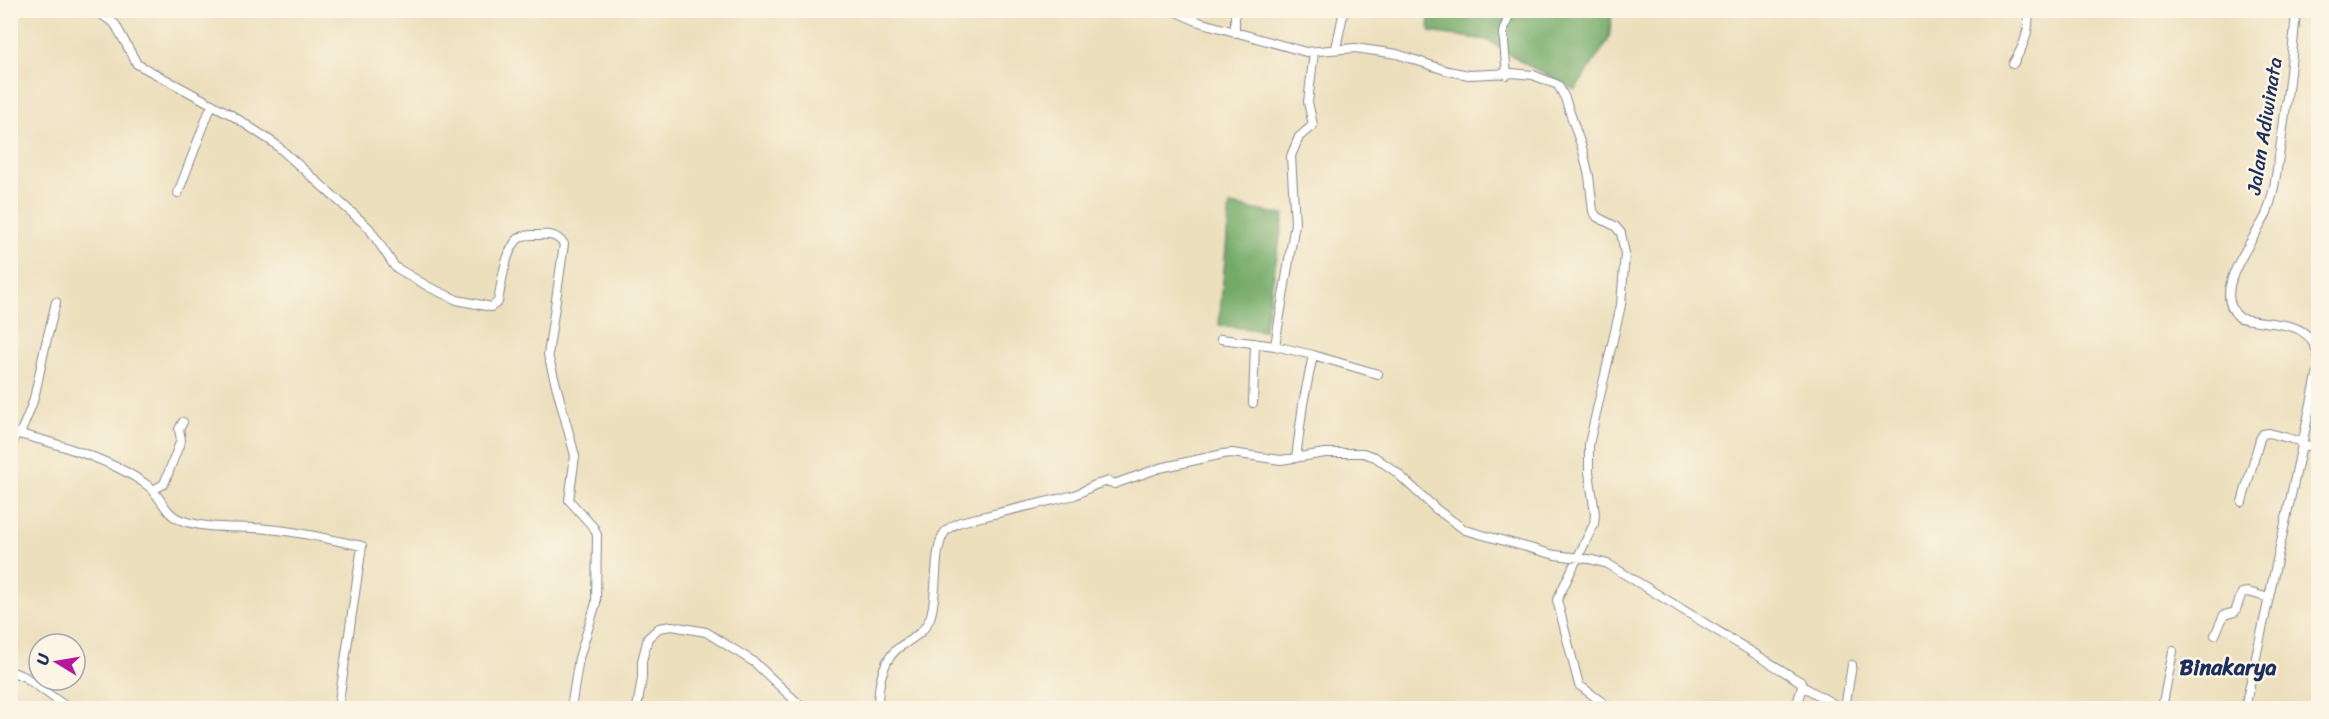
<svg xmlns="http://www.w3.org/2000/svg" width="2329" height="719" viewBox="0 0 2329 719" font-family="Sriracha,sans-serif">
  <rect width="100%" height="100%" fill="#fcf5e5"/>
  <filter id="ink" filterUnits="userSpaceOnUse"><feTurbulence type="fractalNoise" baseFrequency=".0167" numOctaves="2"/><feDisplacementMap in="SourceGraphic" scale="12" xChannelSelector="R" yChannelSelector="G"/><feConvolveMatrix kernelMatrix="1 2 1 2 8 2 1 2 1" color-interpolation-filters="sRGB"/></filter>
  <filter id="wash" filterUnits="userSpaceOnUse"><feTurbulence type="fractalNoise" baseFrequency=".008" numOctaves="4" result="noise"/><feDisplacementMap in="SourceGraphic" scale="24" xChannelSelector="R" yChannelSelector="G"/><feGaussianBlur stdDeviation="1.35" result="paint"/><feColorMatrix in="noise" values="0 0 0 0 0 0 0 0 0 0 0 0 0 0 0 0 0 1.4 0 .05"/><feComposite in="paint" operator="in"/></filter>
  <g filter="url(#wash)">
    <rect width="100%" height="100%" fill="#ecdfbc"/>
    <!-- forest -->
    <path fill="#73aa67" stroke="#476c62" stroke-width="1.5" d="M1428 11H1612L1609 39 1575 90 1522 62 1488 40 1430 32Z
      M1230 205 1284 215 1264 331 1219 325Z"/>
  </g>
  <g filter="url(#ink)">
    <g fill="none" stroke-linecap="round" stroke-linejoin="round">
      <!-- minor casing -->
      <g stroke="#84878d" stroke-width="10">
        <path id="minor" d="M95 10 115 24 137 64 230 114 274 143 369 228 395 267 429 287 457 300 491 307 498 302C501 285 506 245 521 237 526 234 533 235 539 235 551 234 556 235 564 244L548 355 575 456 569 500 594 528 597 535 596 603 579 658 571 708
          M1172 10 1199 22 1306 52 1355 48 1397 54 1448 71 1469 75 1512 73 1533 75 1558 85 1565 98 1583 151 1589 176 1593 211 1597 217 1615 226 1621 233 1625 254 1621 305 1589 444V472L1595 514 1594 524 1557 600 1579 685 1610 708
          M1235 10V33
          M2296 10C2293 55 2287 99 2281 143 2277 167 2275 192 2266 215 2255 240 2208 292 2240 318 2270 326 2311 317 2318 357
          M1336 48 1344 10
          M2013 64C2024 45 2030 32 2028 10
          M1507 75 1503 32 1511 10
          M178 193 212 104
          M1221 339 1275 346
          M1313 355 1378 374
          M1253 403 1255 343
          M10 432C51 441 113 460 147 485 161 495 164 514 181 520 208 530 239 526 267 529 299 531 331 540 362 546L338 708
          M20 434C25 421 32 408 35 394 41 364 48 333 56 302
          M2302 444 2318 448
          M10 451 16 433
          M1296 458 1303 404 1313 355 1275 346 1295 223 1291 156 1299 137 1313 125 1308 102 1314 52
          M153 490 164 484 181 440 179 429 183 422
          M2242 502 2260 439 2263 434 2269 433 2303 442
          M2215 635 2224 615 2235 612 2242 593 2248 592 2269 598
          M10 671 25 677 68 708
          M1802 686 1841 708
          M637 708 642 678V661L648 638 659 628 672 626 706 632 754 662 803 708
          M878 708C878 687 881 659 901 646 913 638 924 633 930 618 939 595 932 549 945 532 949 527 955 525 960 522L1075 495 1095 485 1109 481 1114 484 1160 468 1223 454 1232 453 1281 460 1325 453H1363L1375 457 1396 472 1436 509 1465 530 1555 555 1589 559 1608 564 1801 682 1802 686 1796 708
          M1845 708 1852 665
          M2162 708 2173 651
          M2245 708 2318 371"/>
      </g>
      <!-- minor -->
      <use href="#minor" stroke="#fff" stroke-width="8"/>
    </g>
  </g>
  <g text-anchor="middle" stroke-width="5" stroke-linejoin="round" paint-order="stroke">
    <!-- street labels -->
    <g font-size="20" fill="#1b2f5e" stroke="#fcf5e5">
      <text transform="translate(2264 126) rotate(-81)" y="7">Jalan Adiwinata</text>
    </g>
    <!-- quarter labels -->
    <g font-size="22" font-weight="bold" fill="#1b2f5e" stroke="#fcf5e5">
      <text x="2228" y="675">Binakarya</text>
    </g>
  </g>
  <!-- margin -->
  <rect width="2329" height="719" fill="none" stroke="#fcf5e5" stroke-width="36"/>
  <!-- north arrow -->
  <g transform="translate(57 662) rotate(281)"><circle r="28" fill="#fcf5e5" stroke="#a2a6af" stroke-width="1.5"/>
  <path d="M0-4.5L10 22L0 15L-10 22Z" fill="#b5179e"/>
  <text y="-9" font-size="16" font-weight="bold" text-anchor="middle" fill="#1b2f5e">U</text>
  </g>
</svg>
